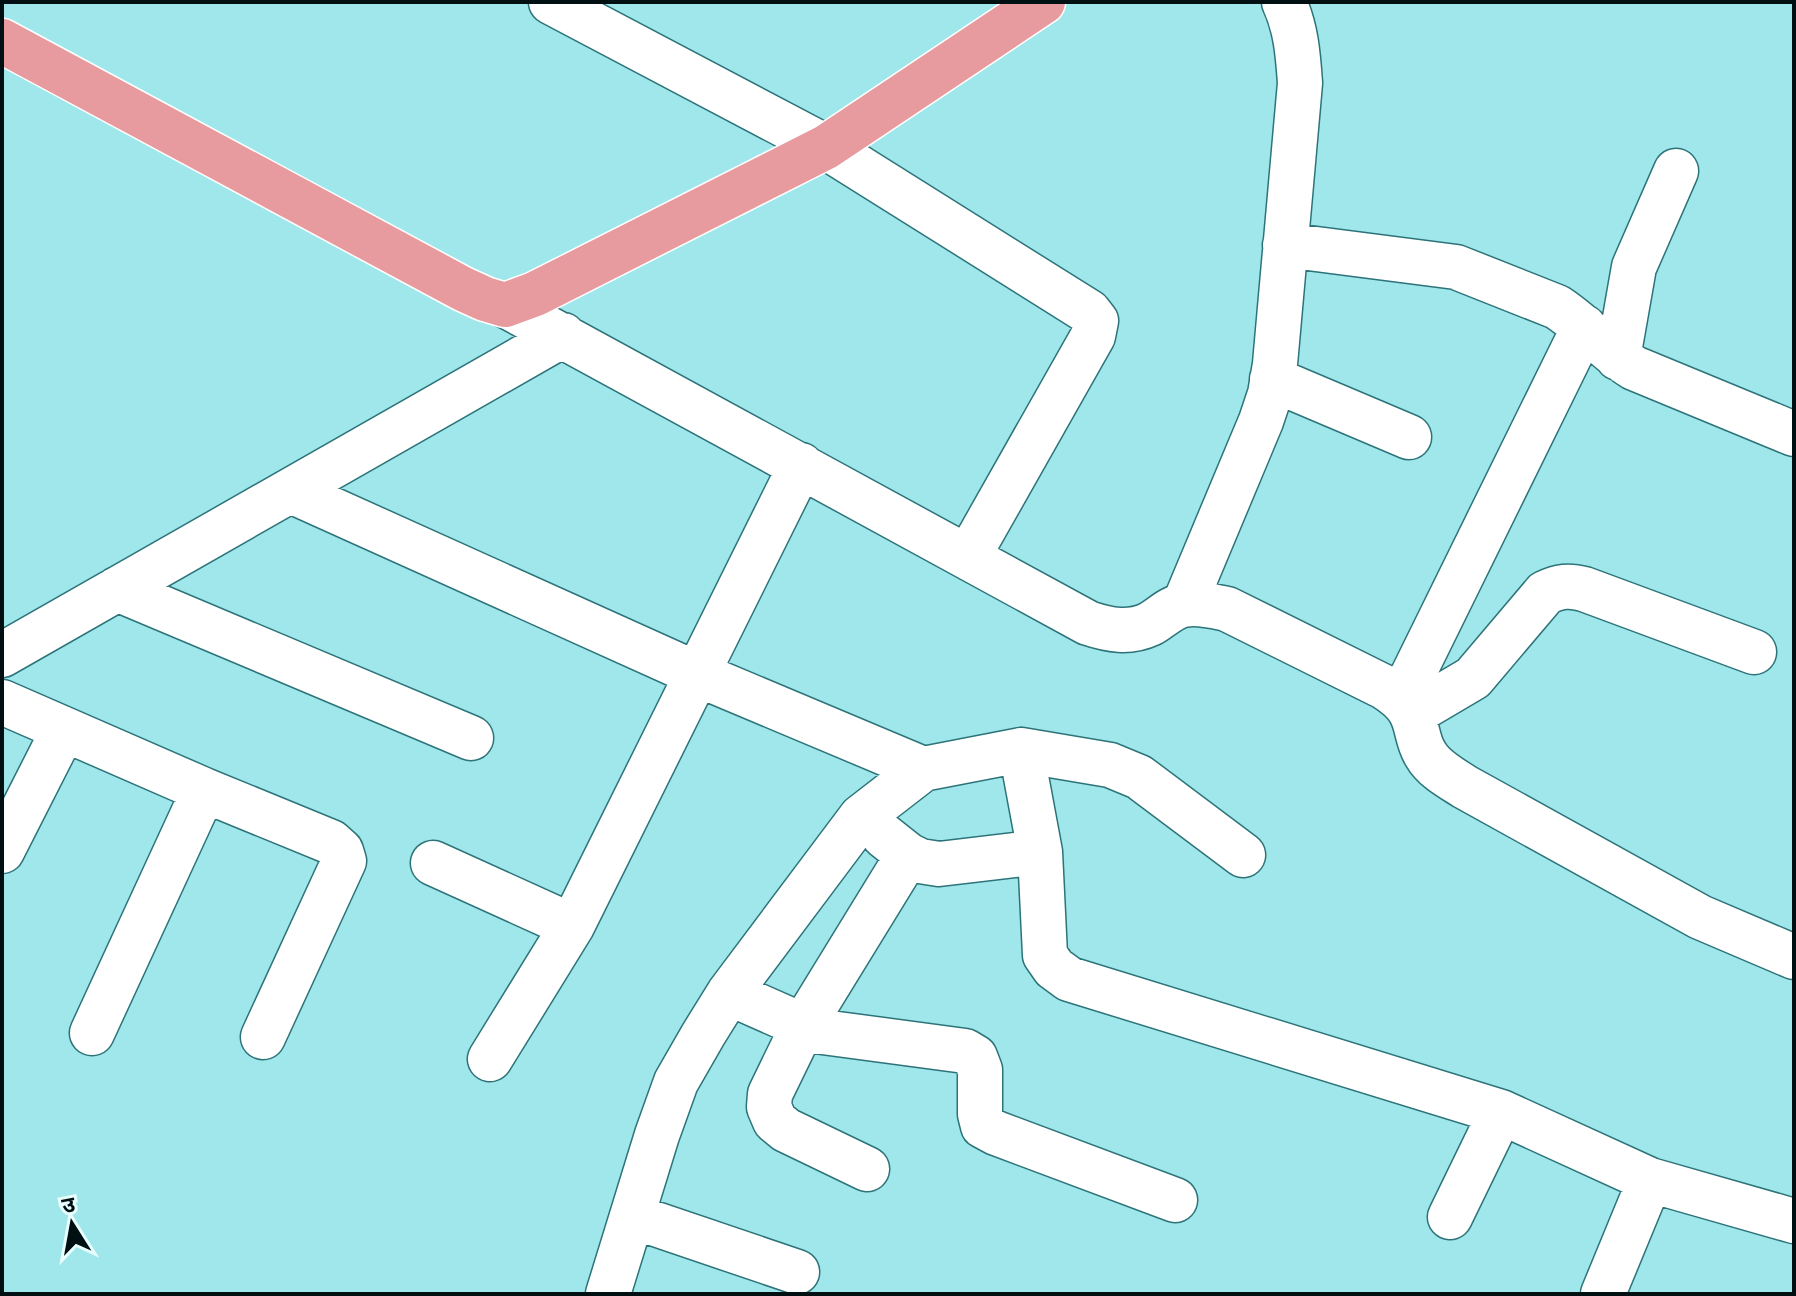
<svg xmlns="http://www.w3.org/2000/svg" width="1796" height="1296" viewBox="0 0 1796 1296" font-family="Quicksand,'Noto Sans Devanagari',sans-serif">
  <rect width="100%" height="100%" fill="#a0e7eb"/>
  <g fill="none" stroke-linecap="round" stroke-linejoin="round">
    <!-- minor casing -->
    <g stroke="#2c7479" stroke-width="47">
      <path id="minor" d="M551 2 826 147 1089 312 1096 321 1093 336 968 557
        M1285 245 1456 267 1557 307C1585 325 1606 351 1634 368L1794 434
        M505 305 1088 623C1109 630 1129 634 1150 624 1161 618 1170 608 1183 605 1197 602 1213 606 1227 609L1384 687C1395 694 1405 701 1411 713 1418 726 1417 742 1426 755 1434 769 1451 778 1465 787L1700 917 1794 957
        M1618 358 1634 267 1676 171
        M1272 379 1409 437
        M291 491 697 674 923 769
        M117 589 471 738
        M1184 605 1261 421 1270 394 1275 364 1300 83C1298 54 1296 28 1284 2
        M2 655 563 335
        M1401 699 1584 327
        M2 702 204 790 331 842 341 851 344 861 263 1037
        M1412 714 1473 678 1545 593C1559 586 1569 585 1584 589L1754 652
        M1021 750 1040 852 1045 955 1054 968 1069 979 1501 1112 1650 1180 1794 1221
        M884 836 908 855 920 861 939 864 1040 852
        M2 851 64 729
        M433 863 572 926
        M729 993 815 1031 965 1051 975 1057 980 1070V1114L983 1126 996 1133 1175 1200
        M92 1033 204 790
        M490 1059 572 926 801 465
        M867 1169 786 1130 775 1121 769 1107 770 1094 803 1026 908 855
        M632 1216 797 1272
        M1450 1217 1501 1112
        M608 1294 657 1135 676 1082 703 1035 729 993 861 817 923 769 1021 750 1110 765 1139 777 1243 855
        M1603 1294 1650 1180"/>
    </g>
    <!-- major casing -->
    <g stroke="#fff" stroke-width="47">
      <path id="major" d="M2 41 463 289 485 299 505 305 535 294 826 147 1043 2"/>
    </g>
    <!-- minor -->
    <use href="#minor" stroke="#fff" stroke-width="44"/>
    <!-- major -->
    <use href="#major" stroke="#e89b9e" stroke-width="44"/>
  </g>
  <!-- border -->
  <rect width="1796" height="1296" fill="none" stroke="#000f11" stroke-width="8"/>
  <!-- north arrow -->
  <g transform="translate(72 1224) rotate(349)" stroke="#e9feff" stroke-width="6" paint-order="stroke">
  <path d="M0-6L14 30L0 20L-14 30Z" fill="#000f11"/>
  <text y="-12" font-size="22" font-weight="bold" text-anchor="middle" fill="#000f11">उ</text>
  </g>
</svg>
